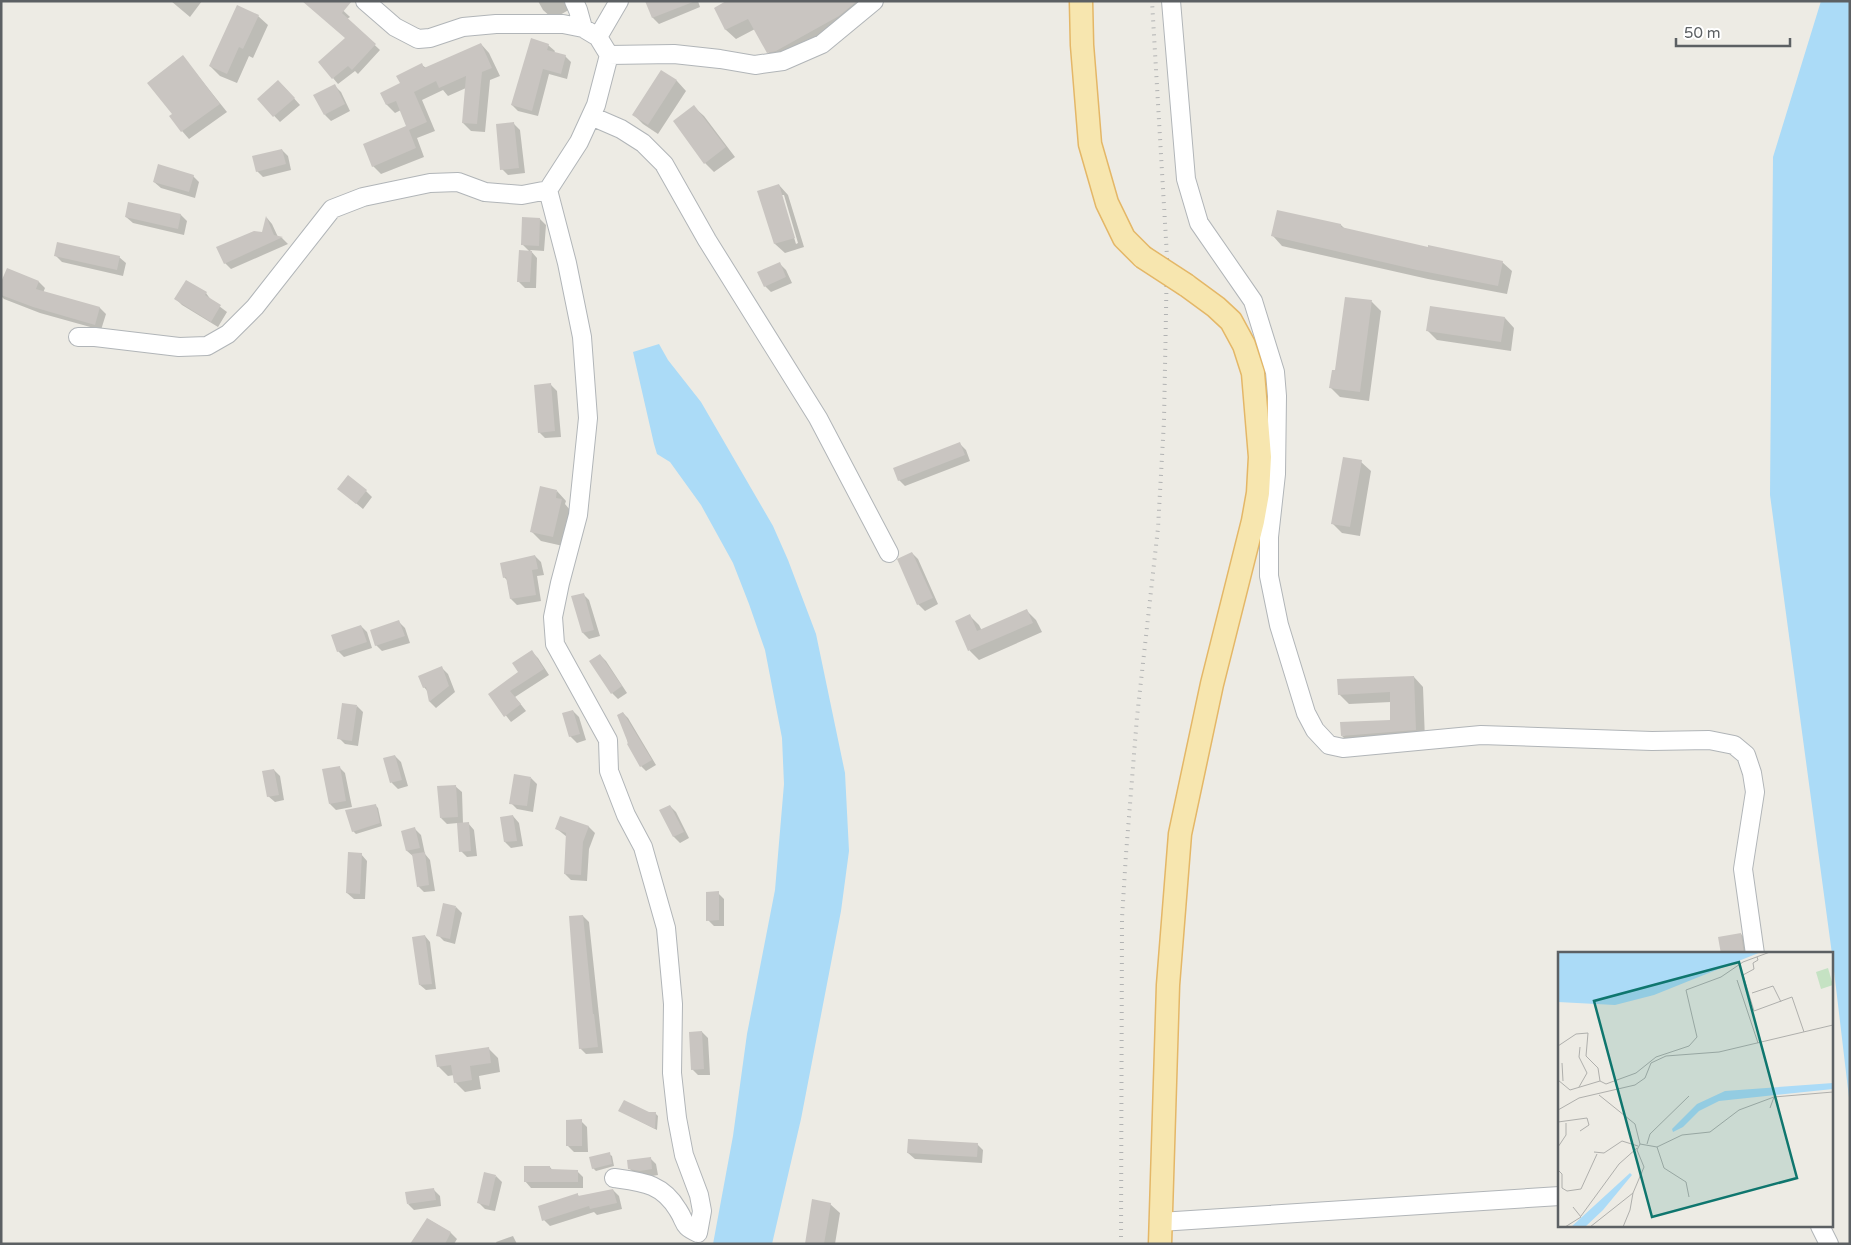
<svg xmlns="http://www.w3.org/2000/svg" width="1851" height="1245" viewBox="0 0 1851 1245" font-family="'Varela Round',sans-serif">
  <rect width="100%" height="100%" fill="#edebe4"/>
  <!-- water -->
  <path fill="#abdbf7" d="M1821 1H1850V1106L1832 954 1770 495 1773 157Z
    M659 344 668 360 701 402 773 526 788 560 816 634 845 773 849 851 841 911 801 1119 772 1244H713L733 1136 747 1034 775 890 784 784 782 738 765 650 749 604 733 563 701 505 670 462 657 454 654 444 633 352Z"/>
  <!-- shadow -->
  <path fill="#0003" fill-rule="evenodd" d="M171 1H202L190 17Z
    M333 1 350 17 347 19 380 50 358 74 355 71 338 84 333 78 347 39Z
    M538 1H568L572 8 553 19 543 10Z
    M646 1H698L700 7 659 24 653 18Z
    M816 1H879L777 61 768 52 755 29 736 39 726 30 715 8Z
    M258 16 268 25 253 58 249 56 237 83 220 76 210 66Z
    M481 44 489 53 500 76 490 80 485 132 471 131 463 123 466 88 448 96 443 90 422 100 435 131 417 138 424 157 381 174 373 166 407 127 401 110 395 113 387 105 382 93 401 84 422 65 426 68Z
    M548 45 555 51 554 53 565 56 571 62 567 79 549 74 538 116 518 111 512 105Z
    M183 57 227 112 189 139 182 131 174 114Z
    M661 72 677 81 686 91 658 134 643 124 634 115Z
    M335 86 341 92 350 111 331 121 325 115Z
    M284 87 300 105 280 122 258 99Z
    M694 107 704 116 735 157 714 172 705 163Z
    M514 124 520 130 525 173 508 175 502 169Z
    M282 150 288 156 291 170 263 177 257 171Z
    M193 176 199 182 195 198 161 188 154 182Z
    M779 185 788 195 804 247 785 253 775 244ZM781 195H784L798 243 796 244Z
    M129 203 181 215 187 221 184 235 133 223 126 217Z
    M267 218 272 224 278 237 282 238 288 244 231 269 225 263 263 234Z
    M540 219 546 225 544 251 530 250 537 258 536 288H525L518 281 530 252 522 244Z
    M1341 225 1345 229 1429 248 1502 262 1512 271 1507 294 1428 279 1282 246 1273 236Z
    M56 256 119 257 126 263 123 276 62 262Z
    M779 263 786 270 792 283 771 292 765 286Z
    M39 282 45 288 43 293 100 308 106 314 101 330 40 313 4 299 1 296V285Z
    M206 293 211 300 227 312 218 327 182 305 176 299Z
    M1346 298 1372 302 1381 311 1369 401 1340 397 1331 388 1336 372Z
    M1505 318 1514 328 1511 351 1437 340 1427 330Z
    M551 385 557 391 561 437 545 438 539 432Z
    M960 444 966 450 970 461 905 486 899 480Z
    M1361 462 1371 471 1360 536 1342 533 1332 523Z
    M366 491 372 497 363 509 345 494Z
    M557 491 566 501 565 504 570 510 563 546 541 541 532 532Z
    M912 553 918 559 938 604 925 611 918 604 899 560Z
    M535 556 541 562 544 575 537 576 541 601 517 605 511 599 507 580 504 577Z
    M583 594 589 600 600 636 589 639 583 633 573 597Z
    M1027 611 1036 620 1042 632 979 660 970 651 957 621 970 616 979 625 982 631Z
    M399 622 405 628 410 643 382 651 376 645Z
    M361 626 367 632 372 648 344 657 338 651Z
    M532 652 538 658 549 675 515 697 526 711 511 722 490 695 519 672Z
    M600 655 606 661 627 693 618 699 612 693Z
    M442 668 448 674 455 692 436 708 430 702 428 692 424 687Z
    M1414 677 1423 687 1425 740 1351 745 1342 736 1392 721 1391 702 1349 704 1339 694Z
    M357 706 363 712 358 746 345 744 339 738Z
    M573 711 579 717 586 740 577 743 570 736Z
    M623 713 628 718 656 765 646 771 641 766 628 744Z
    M395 756 401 762 408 786 398 789 392 783 385 759Z
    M339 767 345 773 352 807 336 810 330 804Z
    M274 770 280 776 284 800 275 802 268 796Z
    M531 778 537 784 533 812 517 809 511 803Z
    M455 786 462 792 463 824 468 823 474 830 477 856 467 857 461 851 458 823 447 824 441 818Z
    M376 806 378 808 382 826 356 834 353 831Z
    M670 806 676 812 689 838 680 843 674 837 661 811Z
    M513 816 519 823 523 846 511 848 505 842Z
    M561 817 589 827 595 833 589 849 587 881 571 880 565 874 567 837 557 829Z
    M415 829 421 835 425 854 430 860 435 891 424 892 418 886 414 857 407 851 402 832Z
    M361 854 367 861 365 899H354L347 893Z
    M718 893 724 899V926H714L708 920Z
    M456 907 462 913 455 944 444 941 438 935Z
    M583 916 589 922 603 1053 586 1054 580 1048Z
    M1741 934 1747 940 1749 954H1722Z
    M425 936 430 942 436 989 426 990 420 985Z
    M702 1032 708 1038 710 1075H698L692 1069Z
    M488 1048 498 1058 500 1072 479 1076 481 1089 465 1092 455 1082 454 1075 448 1076 438 1066Z
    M620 1111 655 1113 658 1116 657 1130Z
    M581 1121 587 1127 588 1152H574L568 1146Z
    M977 1144 983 1150 982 1163 915 1159 908 1153Z
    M609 1154 612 1156 614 1166 596 1171 593 1168Z
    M650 1158 656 1164 658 1175 646 1177 636 1175 630 1169Z
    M550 1167 553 1171H577L583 1177V1188H531L525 1181Z
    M496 1176 502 1182 495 1211 485 1209 479 1203Z
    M434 1190 440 1196 441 1206 414 1210 408 1204Z
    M613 1190 619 1196 622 1209 597 1215 594 1212 550 1226 544 1220 577 1194 580 1197Z
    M830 1204 840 1213 835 1244H806Z
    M428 1219 451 1233 457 1239 454 1244H444Z
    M513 1236 517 1244H497L496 1242Z"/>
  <!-- building -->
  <path fill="#c9c5c1" d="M302 1H352L342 13 376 44 352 70 348 66 332 79 318 62 345 38Z
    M645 1H693V2L652 18Z
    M726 1H857L839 16 776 51 767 53 748 19 725 30 714 8Z
    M237 5 259 15 243 49 239 47 227 74 209 66Z
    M531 38 549 44 547 50 566 55 561 74 543 69 532 111 511 105Z
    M481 43 492 68 482 72 477 124 462 123 466 76 439 88 436 81 414 92 427 122 409 130 416 148 372 167 363 144 406 126 396 101 386 105 380 93 400 83 396 76 422 63 424 68Z
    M183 55 220 104 181 132 169 116 172 114 147 83Z
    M661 70 677 80 648 125 632 115Z
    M278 80 295 98 273 117 257 99Z
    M335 84 345 104 324 115 313 95Z
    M694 105 726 147 704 164 673 121Z
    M514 122 519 168 500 170 496 124Z
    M282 149 286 164 256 172 252 156Z
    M158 164 194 175 189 192 153 182Z
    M779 184 795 238 774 244 757 191Z
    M128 202 181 214 178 229 125 217Z
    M1277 210 1341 224V227L1428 247V245L1503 261 1498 286 1417 270 1271 236Z
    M266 216 274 235 283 237 224 264 216 247 254 231 262 232Z
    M522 217 540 218 539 246 521 245Z
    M57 242 120 256 117 270 54 256Z
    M519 250 532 251 530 282H517Z
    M780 262 786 277 764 287 757 272Z
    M7 268 39 281 36 289 100 307 95 325 33 307 1 295V282Z
    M186 280 207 292 205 295 221 305 211 322 174 299Z
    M1345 297 1372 300 1360 392 1329 388 1332 370H1335Z
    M1430 306 1505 317 1501 342 1426 331Z
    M551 383 555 431 538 433 534 385Z
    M960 442 965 455 898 481 893 468Z
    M1343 457 1362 460 1350 527 1331 524Z
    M348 475 367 490 356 504 337 489Z
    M540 486 557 490 556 498 562 499 553 537 530 532Z
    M912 552 933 598 917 605 897 559Z
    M535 555 538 569 532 570 536 595 510 599 506 577 503 578 500 563Z
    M584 593 594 630 582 633 571 596Z
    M1027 609 1033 623 968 651 955 621 970 614 977 631Z
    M399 620 405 636 375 646 370 630Z
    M361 625 367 642 337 652 331 635Z
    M532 650 544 669 510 691 521 704 504 717 488 694 518 672 512 663Z
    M600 654 622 686 611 694 589 661Z
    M442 666 449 686 429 702 426 687 423 688 418 676Z
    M1414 676 1416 730 1341 736 1340 722 1390 720V692L1338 695 1337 679Z
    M342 703 357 705 352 741 337 739Z
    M573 710 580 734 569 737 562 713Z
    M623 712 652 760 640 767 627 744 628 743 617 715Z
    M395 755 402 780 390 783 383 758Z
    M340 766 346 801 329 804 322 769Z
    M274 769 279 795 267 797 262 771Z
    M514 774 531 777 527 806 509 804Z
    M456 785 458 817 440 818 437 786Z
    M376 804 380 823 352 832 345 810Z
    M670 805 684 832 673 837 659 810Z
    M513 815 517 841 504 842 500 817Z
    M560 816 589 826 583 842 581 875 564 874 566 833 555 829Z
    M469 822 471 851 459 852 457 823Z
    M415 827 420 848 406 851 401 831Z
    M348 852 362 853 360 894 346 893Z
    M425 852 429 885 417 887 412 854Z
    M719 891V920L706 921V892Z
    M443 903 456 906 450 939 436 936Z
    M583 915 593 1014H594L598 1047 579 1049 569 916Z
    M1741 933 1744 954H1721L1718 937Z
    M425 935 432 984 419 985 412 937Z
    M702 1031 704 1069 691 1070 689 1032Z
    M489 1047 491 1063 470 1066 472 1080 454 1083 451 1065 437 1067 435 1055Z
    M624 1100 649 1112H656L655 1129 618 1111Z
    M582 1119V1146H566V1120Z
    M908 1139 978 1143 977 1157 907 1153Z
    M610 1152 612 1164 592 1169 589 1157Z
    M651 1157 652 1169 640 1171 628 1169 627 1160Z
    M524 1166H550V1169L578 1170V1182H524Z
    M484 1172 496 1175 489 1206 477 1203Z
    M434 1188 436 1200 407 1204 405 1192Z
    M613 1189 617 1203 590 1209 589 1206 542 1221 538 1206 578 1193V1196Z
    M812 1199 831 1203 824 1244H805Z
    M427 1218 451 1232 445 1244H410Z"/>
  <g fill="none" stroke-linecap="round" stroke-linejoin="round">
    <!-- minor casing -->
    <g stroke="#b1b5b8" stroke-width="20">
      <path id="minor" d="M574 1 578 10 583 28
        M1171 1 1186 179 1199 223 1253 301 1275 372 1277 396 1276 474 1269 537V576L1279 625 1306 713 1315 730 1329 745 1343 748 1481 735 1652 741 1709 740 1734 745 1746 755 1752 773 1755 792 1743 869 1755 954
        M598 37 619 1
        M609 55 674 54 720 59 755 65 783 61 822 44 874 1
        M591 116 621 129 643 143 664 164 707 240 818 418 889 553
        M548 190 567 263 582 337 588 418 578 515 560 583 553 617 555 644 608 740 609 771 626 815 643 847 666 928 673 1004 672 1073 677 1118 684 1155 699 1195 702 1211 698 1233C681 1225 687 1224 678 1210 662 1183 642 1182 614 1178
        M78 337H95L179 347 207 346 228 334 255 307 332 209 363 197 430 183 458 182 485 192 522 195 548 190 579 142 596 105 609 55 598 37 583 28 563 24H496L463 27 430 38 418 39 395 27 365 1
        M1160 1222 1560 1196
        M1820 1226 1829 1244"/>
    </g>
    <!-- major casing -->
    <g stroke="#e4b767" stroke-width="25">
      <path id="major" d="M1081 1 1082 45 1090 144 1107 203 1124 238 1143 257
        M1160 1244 1168 985 1180 834 1212 684 1253 521 1258 493 1260 457 1253 373 1244 345 1231 321 1216 307 1186 285"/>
    </g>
    <!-- minor -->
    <use href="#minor" stroke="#fff" stroke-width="18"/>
    <!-- major -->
    <use href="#major" stroke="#f7e6af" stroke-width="22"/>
    <!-- rail -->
    <path stroke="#b2b3b3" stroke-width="4" stroke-dasharray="1 6" stroke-linecap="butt" d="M1121 1244 1122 918 1126 854 1137 717 1158 528 1164 421 1167 257 1152 1"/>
    <!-- major-bridge casing -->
    <g stroke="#e4b767" stroke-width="25" stroke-linecap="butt">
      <path id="major-bridge" d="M1143 257 1186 285"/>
    </g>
    <!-- major-bridge -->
    <use href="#major-bridge" stroke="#f7e6af" stroke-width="22"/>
  </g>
  <!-- overview -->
  <g transform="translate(1558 952)">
    <rect width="275" height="275" fill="#edebe4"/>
    <path d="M270 16 275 33 263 37 258 20Z" fill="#c5e2c3"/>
    <path d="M0 0H203L96 43 57 53 0 50ZM275 131V137L161 149 141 159 125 175 115 180 114 177 139 152 167 139ZM72 221 74 223 45 258 27 275H13Z" fill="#abdbf7"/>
    <path fill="none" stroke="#afafac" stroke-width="1" d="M199 5 200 8 195 11 196 17 185 23 196 59 234 45 246 80M179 28 200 91M194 41 215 34 223 50M0 94 18 82 30 81 28 104 40 116 42 129M4 111 5 129M0 128 12 138 42 129 48 132 78 121 98 105 131 94 139 85 128 38 163 25 185 10 212 0M21 135 29 121 21 105 22 95M216 145 275 140M0 158 21 146 77 133 87 126 93 111 108 104 161 100 275 73M0 170 29 166 31 173 22 179M82 192 99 195 106 216 128 230 131 245M89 192 92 182 131 144M0 195 8 183V171M99 195 124 183 152 180 181 158 216 145 212 156M36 200 46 201 64 189 80 194M0 218 4 222V236L9 239 23 237 39 202M23 264 61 212 79 196M7 275 23 265 15 255M32 275 75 241 86 215 79 198 82 192 77 172 41 143M65 275 72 258 75 241"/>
    <path fill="#0f766e" fill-opacity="0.15" stroke="#0f766e" stroke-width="2.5" d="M181 10 239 226 94 265 36 49Z"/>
    <rect width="275" height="275" fill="none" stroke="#5c6063" stroke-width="2.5"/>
  </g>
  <!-- border -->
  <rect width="1851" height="1245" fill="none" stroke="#5c6063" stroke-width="5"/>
  <!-- scale -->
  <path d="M1676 38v8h114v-8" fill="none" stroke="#5c6063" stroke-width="2.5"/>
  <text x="1684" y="38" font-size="15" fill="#5c6063" stroke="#ffffff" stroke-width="4" paint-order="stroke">50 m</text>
</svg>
